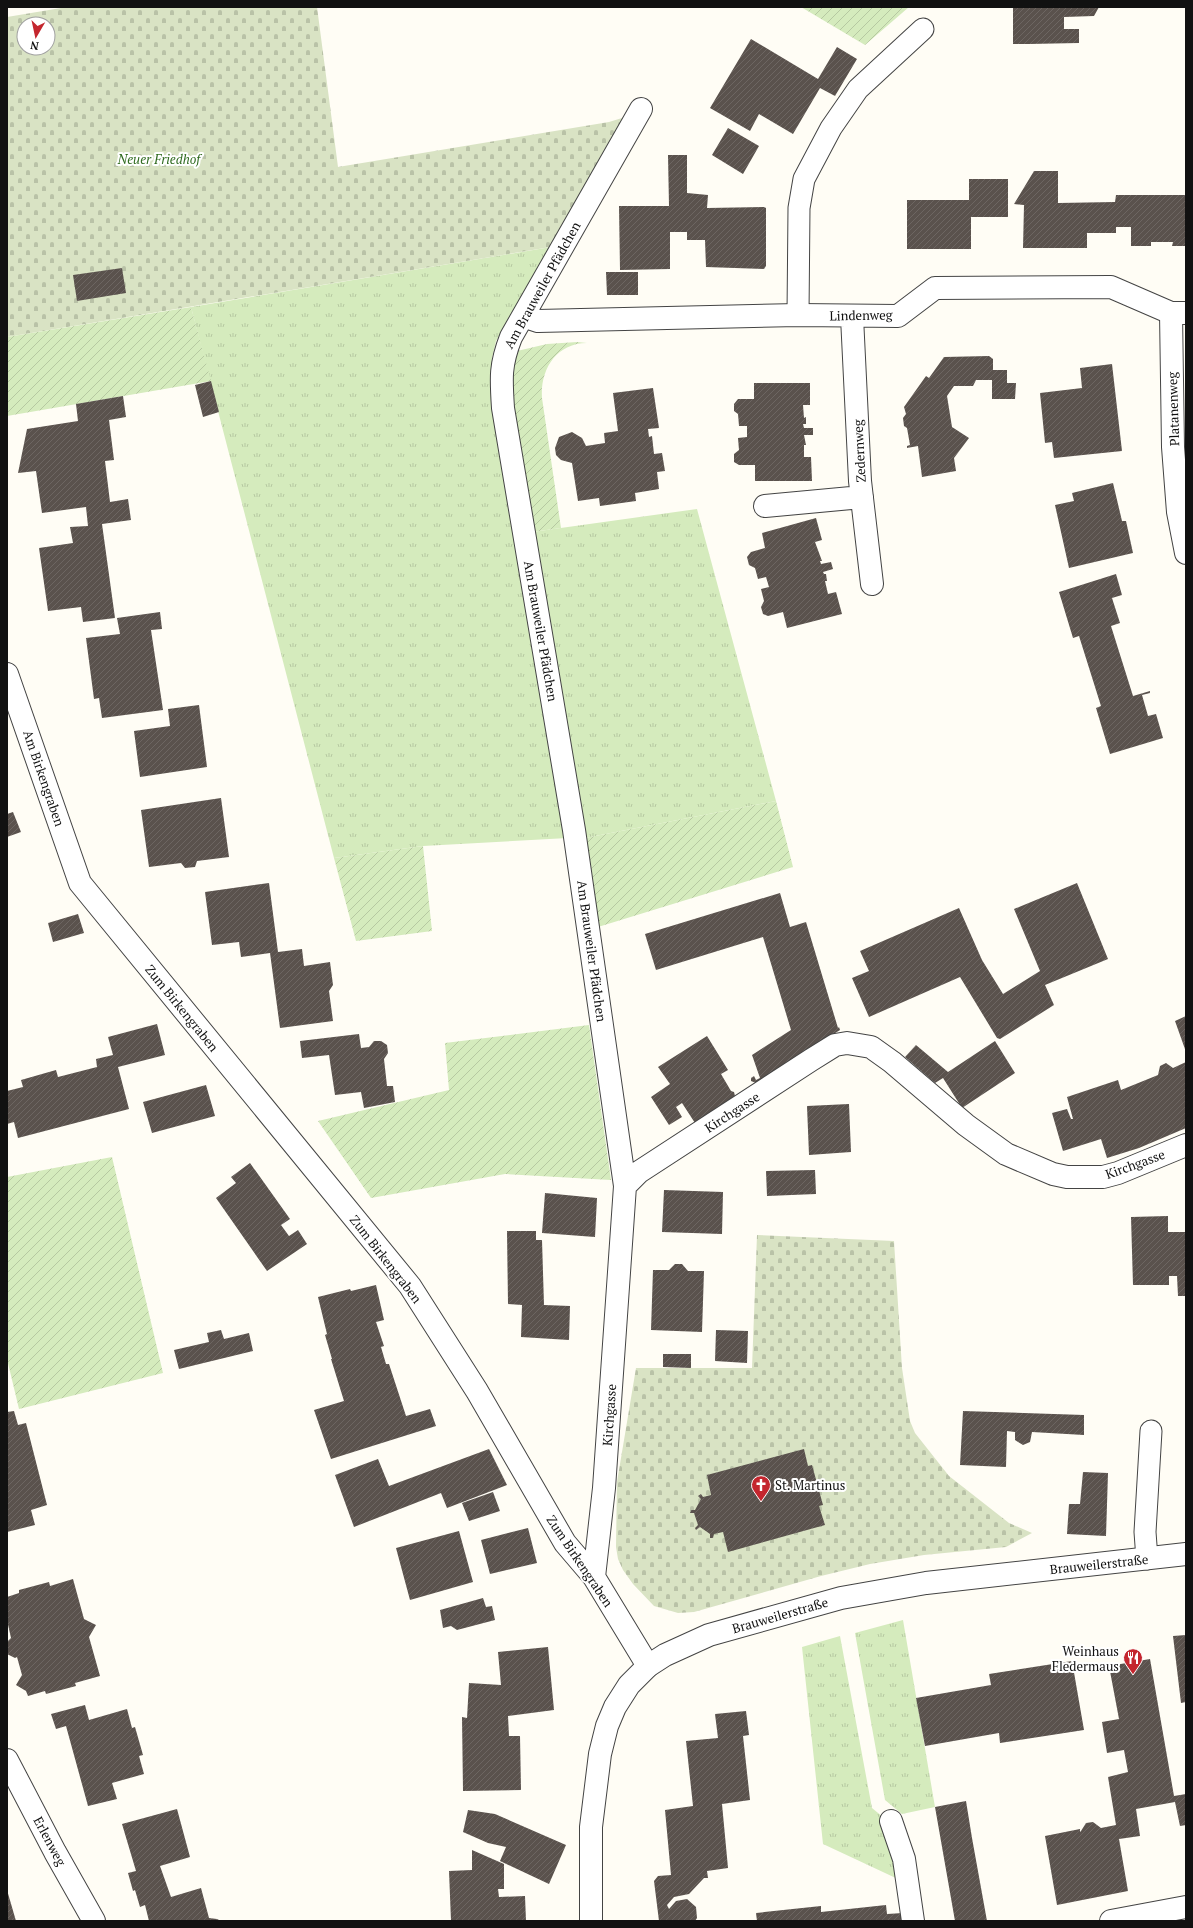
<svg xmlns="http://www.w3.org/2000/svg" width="1193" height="1928" viewBox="0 0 1193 1928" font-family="'PT Serif',serif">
  <defs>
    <pattern id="grass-tufts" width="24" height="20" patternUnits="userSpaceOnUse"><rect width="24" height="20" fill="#d5ebbd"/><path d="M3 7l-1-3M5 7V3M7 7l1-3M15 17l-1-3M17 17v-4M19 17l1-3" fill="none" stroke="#b6c8a1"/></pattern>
    <pattern id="cemetery-stones" width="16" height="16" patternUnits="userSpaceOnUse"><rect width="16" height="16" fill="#d9e3c4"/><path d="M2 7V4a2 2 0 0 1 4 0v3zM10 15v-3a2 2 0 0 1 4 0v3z" fill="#b9c2a7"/></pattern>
    <pattern id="garden-furrows" width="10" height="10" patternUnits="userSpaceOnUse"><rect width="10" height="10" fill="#d5ebbd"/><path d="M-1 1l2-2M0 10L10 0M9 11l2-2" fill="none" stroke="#b6c8a1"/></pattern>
    <pattern id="building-hatch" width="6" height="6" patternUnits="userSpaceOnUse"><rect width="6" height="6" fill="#5a524d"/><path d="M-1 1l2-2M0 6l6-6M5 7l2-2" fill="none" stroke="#6d6662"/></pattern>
  </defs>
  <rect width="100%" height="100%" fill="#fffdf5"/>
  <!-- grass -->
  <path fill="url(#grass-tufts)" d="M551 247 496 341 492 358 490 385 568 838 423 846 334 858 191 307Z
    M697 509 776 801 585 838 532 532Z
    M903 1620 935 1807 902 1814 885 1800 855 1633Z
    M840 1636 872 1808 889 1822 900 1880 823 1844 802 1647Z"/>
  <!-- cemetery -->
  <path fill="url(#cemetery-stones)" fill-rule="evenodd" d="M67 7H317L338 167 609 122 622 118 631 110 551 247 7 337V17ZM24 24H48V48H24Z
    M757 1235 894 1241 902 1368 910 1421 915 1433 949 1476 1009 1523 1032 1533 1006 1547 924 1555 870 1564 821 1576 694 1612 678 1613 654 1606 633 1584 623 1570 618 1559 616 1547 617 1482 636 1368H752Z"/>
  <!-- garden -->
  <path fill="url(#garden-furrows)" d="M801 7H909L865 45Z
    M191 307 211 381 7 416V337Z
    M577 342 587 343C556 343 540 370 542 398L561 528 532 532 510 379 517 351 547 344Z
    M776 801 793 867 598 927 585 838Z
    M423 846 432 931 356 941 334 858Z
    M589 1025 611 1180 505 1174 371 1198 318 1121 449 1090 445 1043Z
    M112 1157 163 1373 19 1409 7 1359V1177Z"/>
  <!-- building -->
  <path fill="url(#building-hatch)" d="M1013 7H1099L1094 16 1064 17V29H1079V43L1029 44H1013Z
    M751 39 818 79 837 47 857 59 835 96 820 88 793 134 759 114 750 131 710 108Z
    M728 128 759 146 743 174 712 155Z
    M668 155H687V193L708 195 707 208 764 207 766 208V266L764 269 706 267 705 240H687V232H670V269L620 270 619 206H669Z
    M1034 171H1058V203L1115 202 1116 195H1186V246H1172L1173 242H1151V246H1131V227H1116V233H1087V248H1023L1024 205 1014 204Z
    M969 179H1008V217H971V249H907V200H969Z
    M122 268 126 293 77 301 73 275Z
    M606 272H638V295H607Z
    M989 356 993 359V370H1007V383H1016L1015 399H992V380H976L973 386H954L947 396 952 427 969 438 954 458 956 471 922 477 918 446 907 448V446L910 445 907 428 904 426 903 418 906 414 904 407 926 376 929 378 944 357Z
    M1112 364 1122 451 1054 458 1052 442 1045 443 1040 393 1082 388 1080 368Z
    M211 381 219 412 203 417 195 385Z
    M754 383H810V405H803L804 418 806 417V424H803L804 428H813V435H804L806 445H804V457H811L812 481H755V465H739L734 462V454L739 450 738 438 747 437V426H739L738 414 734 411V404L738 399H754Z
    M653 388 659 428 648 429 649 437 652 436 654 454 662 453 665 471 657 472 659 489 635 493 636 501 600 506 599 498 578 501 572 463 561 460 556 455 555 448 559 437 572 432 582 438 586 446 605 443 604 433 618 431 613 393Z
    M123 396 126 417 109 420 114 460 105 461 110 502 128 499 131 520 102 524 115 618 83 622 81 607 48 611 39 548 73 543 70 527 88 526 86 507 42 513 36 471 18 473 27 429 78 421 76 404Z
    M1113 483 1122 521H1126L1133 553 1069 568 1055 505 1074 501 1072 493Z
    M816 518 822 540 815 542 822 561H820L821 564 831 562 833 569 823 572 824 574H826L827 581H825L828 594 836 592 842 614 787 628 783 612 768 616 763 614 761 607 764 601 761 589 769 587 766 577 758 579 755 568 749 565 747 557 751 552 765 548 762 533Z
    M1116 574 1122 595 1112 598 1120 623 1111 626 1133 696 1150 691V693L1142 695 1148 716 1156 714 1163 738 1110 754 1096 708 1101 706 1079 636 1073 638 1059 592Z
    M160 612 162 629 151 630 163 710 102 718 99 698 94 699 86 638 120 634 117 618Z
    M199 705 207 767 140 777 134 731 170 726 168 709Z
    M221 798 229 857 197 861 195 867 185 868 181 863 149 867 141 810Z
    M13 812 21 832 7 837V814Z
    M269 883 278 952 302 949 304 966 330 962 333 985 329 991 333 1021 280 1028 270 953 241 957 239 942 212 945 205 892Z
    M1077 883 1108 959 1045 985 1054 1005 1000 1039 997 1038 960 977 869 1017 852 978 869 971 860 951 959 908 982 960 1003 994 1040 971 1014 909Z
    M780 893 790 927 806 922 838 1028 839 1027 840 1030 756 1083 751 1081V1078L754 1076 756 1080 760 1078 752 1055 791 1030 763 937 656 970 645 934Z
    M78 914 84 933 53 942 48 923Z
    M1186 1016V1052L1175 1021Z
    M157 1024 165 1055 118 1067 129 1109 18 1138 14 1122 7 1124V1091L23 1087 21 1080 56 1070 58 1077 97 1067 96 1059 113 1055 108 1037Z
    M359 1034 361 1048 369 1047 374 1041H381L387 1045 388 1053 384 1059 387 1086H393L395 1102 364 1108 361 1092 335 1095 329 1055 302 1058 300 1041Z
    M707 1036 728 1070 721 1074 731 1091 734 1092 735 1096 695 1123 682 1103 676 1107 682 1117 669 1125 651 1097 670 1084 658 1067Z
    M995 1041 1015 1073 962 1108 943 1078 935 1083 905 1057 916 1045 948 1072Z
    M1186 1062V1128L1139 1148 1107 1158 1101 1139 1063 1151 1052 1113 1067 1109 1071 1119H1073L1067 1097 1118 1080 1121 1090 1158 1075 1160 1066 1166 1063 1173 1068Z
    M206 1085 215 1116 152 1133 143 1102Z
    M849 1104 851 1152 809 1155 807 1106Z
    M250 1163 290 1219 281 1225 289 1236 298 1230 307 1244 267 1271 216 1198 236 1183 231 1177Z
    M815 1170 816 1194 767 1196 766 1171Z
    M664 1190 723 1192 722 1234 662 1232Z
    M545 1193 597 1198 595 1237 542 1233Z
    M1168 1216V1232H1186V1296H1178L1177 1276H1169V1285H1133L1131 1217Z
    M507 1231H536V1240H542L544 1305 570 1306 569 1340 521 1337 522 1305 508 1304Z
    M675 1264H682L688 1271H704L702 1332 651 1330 653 1270H669Z
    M376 1285 384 1320 376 1322 384 1346 381 1347 386 1364H389L406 1416 430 1409 436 1426 331 1459 314 1410 344 1401 331 1359H332L325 1335 327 1334 318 1297 350 1289 351 1291Z
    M221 1330 224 1339 249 1333 253 1351 179 1369 174 1350 209 1342 207 1333Z
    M716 1330 748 1331 747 1363 715 1361Z
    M663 1354H691V1368L663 1367Z
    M14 1411 18 1425 26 1423 47 1505 31 1510 35 1525 7 1532V1412Z
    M963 1411 1084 1415V1435L1032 1432 1030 1442 1023 1445 1015 1440V1432L1007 1431 1006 1467 960 1465Z
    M489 1449 507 1485 447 1508 441 1493 354 1527 335 1475 378 1459 389 1486Z
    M804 1449 808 1466 812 1465 823 1505 819 1506 825 1525 728 1552 723 1532 714 1534 713 1538H710V1534L700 1527 696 1530 695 1528 698 1525 694 1513H690L691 1510H695L701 1499 698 1496 701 1494 703 1497 711 1495 707 1475Z
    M1083 1472 1108 1473 1106 1536 1067 1534 1069 1504H1080Z
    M493 1492 500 1511 469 1521 462 1503Z
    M528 1528 537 1563 490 1574 481 1540Z
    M459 1531 473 1582 410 1600 396 1548Z
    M73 1579 84 1619 96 1625 89 1637 100 1676 75 1683 76 1686 46 1694 45 1691 28 1696 26 1691 16 1685 22 1675 17 1657 15 1658 7 1654V1642L11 1638 7 1620V1597L19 1593V1590L49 1582 50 1586Z
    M483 1598 486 1607 492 1606 495 1620 457 1630 451 1626 443 1628 440 1610Z
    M1186 1635V1702L1181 1703 1173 1636Z
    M548 1647 554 1710 508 1716 509 1736H520L521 1790 463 1791 462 1717 467 1718 469 1683 501 1685 498 1652Z
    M1150 1659 1174 1796 1186 1794V1825L1180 1826 1175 1802 1136 1809 1140 1836 1119 1839 1128 1891 1057 1905 1045 1836 1080 1829V1832L1081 1831 1086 1823 1093 1822 1101 1828 1116 1825 1108 1777 1128 1772 1124 1750 1107 1753 1102 1722 1119 1719 1109 1666Z
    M1072 1661 1084 1730 1000 1743 999 1733 925 1746 916 1698 991 1685 989 1674Z
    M85 1705 89 1720 127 1709 132 1728 135 1727 143 1755 139 1756 144 1774 112 1783 117 1799 88 1806 66 1726 56 1729 51 1714Z
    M746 1711 749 1735 743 1736 750 1800 722 1804 728 1868 707 1871 708 1878H704L689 1894 674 1897 667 1905 669 1909 676 1901 687 1899 696 1907 697 1918 695 1921H659L654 1881 658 1876 671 1875 665 1810 693 1806 686 1741 718 1738 715 1714Z
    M966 1801 972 1838 987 1921H955L935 1807Z
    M177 1809 190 1857 160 1866 171 1897 201 1888 209 1918 217 1919 221 1921H149L145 1905 140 1907 135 1890 133 1891 128 1873 136 1871 122 1824Z
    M468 1810 495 1814 566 1845 549 1884 500 1861 506 1847 488 1843 463 1832Z
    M472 1850 504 1864V1889H498L499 1897 525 1896 526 1921H451L449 1871 472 1870Z
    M7 1890 16 1921H7Z
    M886 1905 887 1914 903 1913 904 1921H757L756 1913 821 1906V1912Z"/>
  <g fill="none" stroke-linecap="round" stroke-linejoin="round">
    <!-- service casing -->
    <g stroke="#444" stroke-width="23">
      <path id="service" d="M798 315 799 208 804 179 831 128 858 89 923 29
        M1147 1559 1145 1532 1151 1431"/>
    </g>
    <!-- minor casing -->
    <g stroke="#444" stroke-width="24">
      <path id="minor" d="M1171 313 1173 447 1178 512 1186 553
        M523 316 538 321 798 315 898 316 935 288 1111 287 1171 313H1186
        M852 317 860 481 872 584
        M765 506 862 497
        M7 674 80 883 410 1286 477 1391 565 1543 594 1577 648 1666
        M625 1186 639 1172 811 1060 835 1045 847 1043 871 1047 892 1062 966 1125 1006 1154 1053 1174 1067 1177H1103L1118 1173 1186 1145
        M594 1577 604 1488 625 1186 574 830 503 408C501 378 500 365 511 337L641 109
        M7 1760 55 1852 94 1921
        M891 1821 904 1859 913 1921
        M1111 1921 1186 1907"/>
    </g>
    <!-- tertiary casing -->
    <g stroke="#444" stroke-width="24">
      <path id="tertiary" d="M591 1921V1827L600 1754 607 1726 615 1707 629 1685 648 1666 665 1655 709 1635 841 1598 926 1583 1186 1554"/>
    </g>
    <!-- service -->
    <use href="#service" stroke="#fff" stroke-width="21"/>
    <!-- minor -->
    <use href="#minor" stroke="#fff" stroke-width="22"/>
    <!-- tertiary -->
    <use href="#tertiary" stroke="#fff" stroke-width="22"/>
  </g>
  <!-- icons -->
  <defs>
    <g id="church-pin" transform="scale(1)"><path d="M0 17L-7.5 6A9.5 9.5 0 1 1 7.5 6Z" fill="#c4262e" stroke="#fff"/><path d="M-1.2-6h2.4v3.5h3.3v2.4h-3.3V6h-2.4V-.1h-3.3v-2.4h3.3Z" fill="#fff"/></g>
    <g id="restaurant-pin" transform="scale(1)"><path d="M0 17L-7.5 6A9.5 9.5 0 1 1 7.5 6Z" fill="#c4262e" stroke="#fff"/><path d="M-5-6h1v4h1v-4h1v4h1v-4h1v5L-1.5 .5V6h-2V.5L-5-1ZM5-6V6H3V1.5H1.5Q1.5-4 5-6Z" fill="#fff"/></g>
  </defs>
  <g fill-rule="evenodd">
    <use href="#church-pin" x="761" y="1485"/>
    <use href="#restaurant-pin" x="1133" y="1658"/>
  </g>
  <g text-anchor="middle" stroke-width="4" stroke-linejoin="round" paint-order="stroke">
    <!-- park labels -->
    <g font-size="13" font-style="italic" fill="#2f6b1f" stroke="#fff">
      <text x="159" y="164">Neuer Friedhof</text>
    </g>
    <!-- street labels -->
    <g font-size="13" fill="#111" stroke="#fff">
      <text transform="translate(542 285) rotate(-61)" y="5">Am Brauweiler Pfädchen</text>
      <text transform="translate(861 315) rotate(-1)" y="5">Lindenweg</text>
      <text transform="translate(1173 409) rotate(-92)" y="5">Platanenweg</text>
      <text transform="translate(859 451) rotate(-93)" y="5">Zedernweg</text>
      <text transform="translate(541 631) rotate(80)" y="5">Am Brauweiler Pfädchen</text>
      <text transform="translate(44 778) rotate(71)" y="5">Am Birkengraben</text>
      <text transform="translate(592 951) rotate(82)" y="5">Am Brauweiler Pfädchen</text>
      <text transform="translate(182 1008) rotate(51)" y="5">Zum Birkengraben</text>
      <text transform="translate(732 1112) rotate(-33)" y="5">Kirchgasse</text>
      <text transform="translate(1135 1164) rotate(-20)" y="5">Kirchgasse</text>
      <text transform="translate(386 1259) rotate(52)" y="5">Zum Birkengraben</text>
      <text transform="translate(609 1415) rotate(-86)" y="5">Kirchgasse</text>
      <text transform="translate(580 1561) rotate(56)" y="5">Zum Birkengraben</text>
      <text transform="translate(1099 1564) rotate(-6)" y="5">Brauweilerstraße</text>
      <text transform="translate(780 1615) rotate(-16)" y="5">Brauweilerstraße</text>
      <text transform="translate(50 1841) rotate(62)" y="5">Erlenweg</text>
    </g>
    <!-- poi labels -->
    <g font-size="13" fill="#111" stroke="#fff" text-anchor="start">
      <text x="775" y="1490">St. Martinus</text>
      <text x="1119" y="1656" text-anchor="end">Weinhaus<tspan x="1119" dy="15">Fledermaus</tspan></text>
    </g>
  </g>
  <!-- border -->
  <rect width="1193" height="1928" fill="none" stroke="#111111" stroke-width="16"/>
  <!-- north arrow -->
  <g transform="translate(36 36) rotate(189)"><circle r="19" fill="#ffffff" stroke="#a0a0a0"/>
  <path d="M0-3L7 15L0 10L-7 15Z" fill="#c4262e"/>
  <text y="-6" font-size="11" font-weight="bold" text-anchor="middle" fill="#111111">N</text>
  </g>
</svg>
